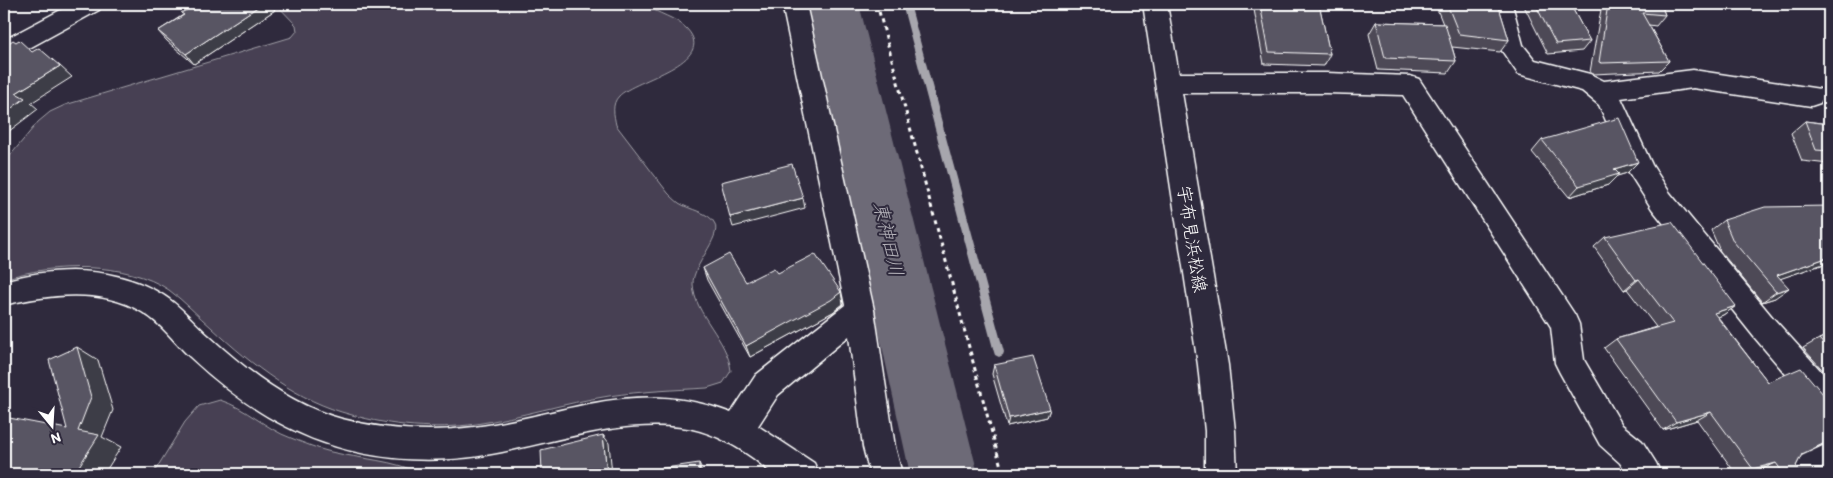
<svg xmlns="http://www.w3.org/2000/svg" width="1833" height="478" viewBox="0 0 1833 478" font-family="Itim,'Klee One',sans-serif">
  <rect width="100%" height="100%" fill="#2f2a3d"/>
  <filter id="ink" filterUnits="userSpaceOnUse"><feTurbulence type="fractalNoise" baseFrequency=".02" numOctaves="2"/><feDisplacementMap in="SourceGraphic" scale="10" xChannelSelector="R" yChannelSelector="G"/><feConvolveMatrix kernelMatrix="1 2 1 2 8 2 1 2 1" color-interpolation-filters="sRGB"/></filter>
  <g filter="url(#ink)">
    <!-- green -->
    <path fill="#464152" stroke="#a2a0a8" d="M276 4H644C657 14 676 17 687 29 718 63 635 79 619 96 611 104 614 115 616 125L668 193C671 196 675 200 679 203 689 210 710 212 715 224 721 238 692 266 693 284 694 315 728 339 731 371L723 383 707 388C675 390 642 391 609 396 564 403 521 417 476 424 435 430 391 426 352 415 297 401 253 366 212 328 198 316 184 301 169 290 126 261 52 263 4 279V163L38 122 50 112 65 105 292 37 297 31 296 25Z
      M220 400C246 408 266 429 291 438 304 443 318 449 331 452 360 459 395 460 421 474H153L185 422 199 406Z"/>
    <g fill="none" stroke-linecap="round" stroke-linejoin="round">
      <!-- stream -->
      <path fill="#a7a6ad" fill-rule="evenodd" d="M902 4H910L1004 352 1003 355 999 357 995 355 994 352Z"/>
      <!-- river -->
      <path fill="#6d6a77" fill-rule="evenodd" d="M807 4H859L978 474H910Z"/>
      <!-- minor casing -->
      <g stroke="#fff" stroke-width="3">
        <path id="minor" d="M72 4H103L99 10 13 57 4 60V40Z
          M782 4H806L874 310 895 447 902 474H870L863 447 849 336 778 395 758 426 814 463 819 474C809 475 783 477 775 474 767 471 760 463 753 458 732 443 707 430 681 427 619 420 562 440 502 452 430 467 353 461 287 427 251 409 219 384 190 357 174 342 161 323 142 312 100 287 48 295 4 305V281C56 266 116 266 163 295 181 306 194 323 210 337 247 371 292 406 342 419 385 430 430 433 474 427 567 415 637 376 731 413L756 375 845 305Z
          M1488 4H1512L1523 45 1535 60 1590 74 1604 81 1693 70 1820 89 1824 96 1820 103 1811 106 1693 88 1621 98 1652 165 1670 193 1774 319 1829 380V416L1818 412 1754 337 1652 209 1628 171 1599 105 1582 91 1518 74 1500 48Z
          M1168 73H1326L1410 76 1419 79 1575 315 1579 324 1584 360 1622 425 1642 441 1656 463 1661 474H1627L1620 463 1600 445 1560 373 1555 363 1551 327 1403 95 1326 93H1168L1159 90 1156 83 1159 76Z
          M1829 443V474H1782L1787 463Z"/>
      </g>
      <!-- major casing -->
      <g stroke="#fff" stroke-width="3">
        <path id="major" d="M1143 4H1167L1228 365 1235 431 1237 474H1205V431L1198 365Z"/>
      </g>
      <!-- path -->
      <path stroke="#fff" stroke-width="3" stroke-dasharray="4 4" stroke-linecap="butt" d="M877 4 1003 474"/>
      <!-- minor -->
      <use href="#minor" fill="#2f2a3d" fill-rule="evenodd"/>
      <!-- major -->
      <use href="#major" fill="#2f2a3d" fill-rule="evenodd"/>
    </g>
    <!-- wall -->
    <path fill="#4d4956" stroke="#fff" d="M197 4H270L275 10 194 64 167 41 158 31 183 15Z
      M1253 4H1319L1330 54 1324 66 1264 64Z
      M1435 4H1498L1509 40 1500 52 1452 47 1456 61 1448 73 1378 70 1369 34 1376 22 1443 24Z
      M1523 4H1570L1590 41 1582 51 1548 54Z
      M1602 4H1661L1665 15 1656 26 1649 25 1669 61 1659 71 1593 74 1590 72Z
      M1805 121 1829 124V164L1802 161 1791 133Z
      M1542 140 1627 173 1617 176 1608 185 1569 197 1532 152Z
      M1829 206V264L1828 263 1781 278 1775 298 1762 302 1720 251 1711 230 1724 220Z
      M1605 237 1736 306 1723 315 1718 317 1768 382 1829 401V442L1802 454 1796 466 1798 468 1829 474H1763L1760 470 1746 474H1736L1697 420 1663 430 1604 348 1616 339 1656 327 1627 289 1624 290 1594 247Z
      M703 268 746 282 778 273 841 292 843 304 833 312 750 357 707 280Z
      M1829 335V377L1803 348 1819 339Z
      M994 365 1050 409 1047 417 1007 426 992 374Z"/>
    <!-- shaded-wall -->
    <path fill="#3e3c46" stroke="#fff" d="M262 4H270L275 10 194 64 186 54Z
      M60 66 72 77 31 103 38 109 4 135V114L16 93Z
      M1638 162 1627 173 1617 176 1608 185 1569 197 1579 186 1614 169Z
      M803 198 805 208 733 227 730 217Z
      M1829 257V262L1768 283 1777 275Z
      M1639 279 1627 289 1624 290 1636 280Z
      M1789 288 1775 298 1762 302 1776 292Z
      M841 292 843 304 833 312 750 357 746 346Z
      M1736 306 1723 315 1701 322 1714 313Z
      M77 347 98 360 113 410 102 437 121 447 104 474H74Z
      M1050 409 1047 417 1007 426 1009 418Z
      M1711 412 1697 420 1663 430 1676 422Z
      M603 435 609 443 612 474H607Z
      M699 463 701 467V474H699Z
      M1776 463 1760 470 1746 474H1743L1753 469Z"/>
    <!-- building -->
    <path fill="#595564" stroke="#fff" d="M197 4H262L186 54 158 31 184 15 181 13Z
      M1260 4H1319L1330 54 1269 52Z
      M1447 4H1498L1509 40 1459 34Z
      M1535 4H1570L1590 41 1556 44Z
      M1608 4H1661L1665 15 1642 13 1669 61 1602 63 1599 62Z
      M1376 22 1445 24 1456 61 1385 58Z
      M13 40 16 42 19 40 32 52 39 48 60 66 16 93 25 98 4 114V67L5 65 4 64V46Z
      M1619 118 1638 162 1614 169 1619 174 1579 186 1542 140Z
      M1805 121 1829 124V151L1816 150Z
      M792 164 803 198 730 217 721 182Z
      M1829 206V257L1777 275 1789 288 1776 292 1733 241 1724 220 1765 207Z
      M1672 222 1736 306 1714 313 1768 382 1801 368 1829 401V441L1802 454 1796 466 1798 468H1829V474H1784L1776 463 1753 469 1711 412 1676 422 1616 339 1673 323 1639 279 1636 280 1605 237Z
      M729 254 746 282 774 268 778 273 815 254 841 292 831 300 746 346 703 268Z
      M1829 335V350L1819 339Z
      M77 347 91 397 78 431 99 435 74 474H4V417L67 429 49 360Z
      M1033 357 1050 409 1009 418 994 365Z
      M603 435 607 474H535L542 472 541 450Z
      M699 463V474H638V472Z"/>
  </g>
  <g text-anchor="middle" stroke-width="4" stroke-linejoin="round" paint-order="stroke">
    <!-- street labels -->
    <g font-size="18" fill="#fff" stroke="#2f2a3d">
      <text transform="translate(1192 239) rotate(81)" y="6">宇布見浜松線</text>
    </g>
    <!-- water labels -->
    <g font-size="19" font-style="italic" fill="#b6b4bb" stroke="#2f2a3d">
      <text transform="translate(889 239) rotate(77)" y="7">東神田川</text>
    </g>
  </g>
  <!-- margin -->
  <rect width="1833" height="478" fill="none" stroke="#2f2a3d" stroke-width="20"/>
  <rect x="10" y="10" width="1813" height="458" fill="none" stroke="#fff" stroke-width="2" filter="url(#ink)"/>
  <!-- north arrow -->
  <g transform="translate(52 426) rotate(162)" stroke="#2f2a3d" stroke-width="4" paint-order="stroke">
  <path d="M0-4L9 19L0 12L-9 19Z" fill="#ffffff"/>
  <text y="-8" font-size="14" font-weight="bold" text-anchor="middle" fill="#ffffff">N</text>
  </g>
</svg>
